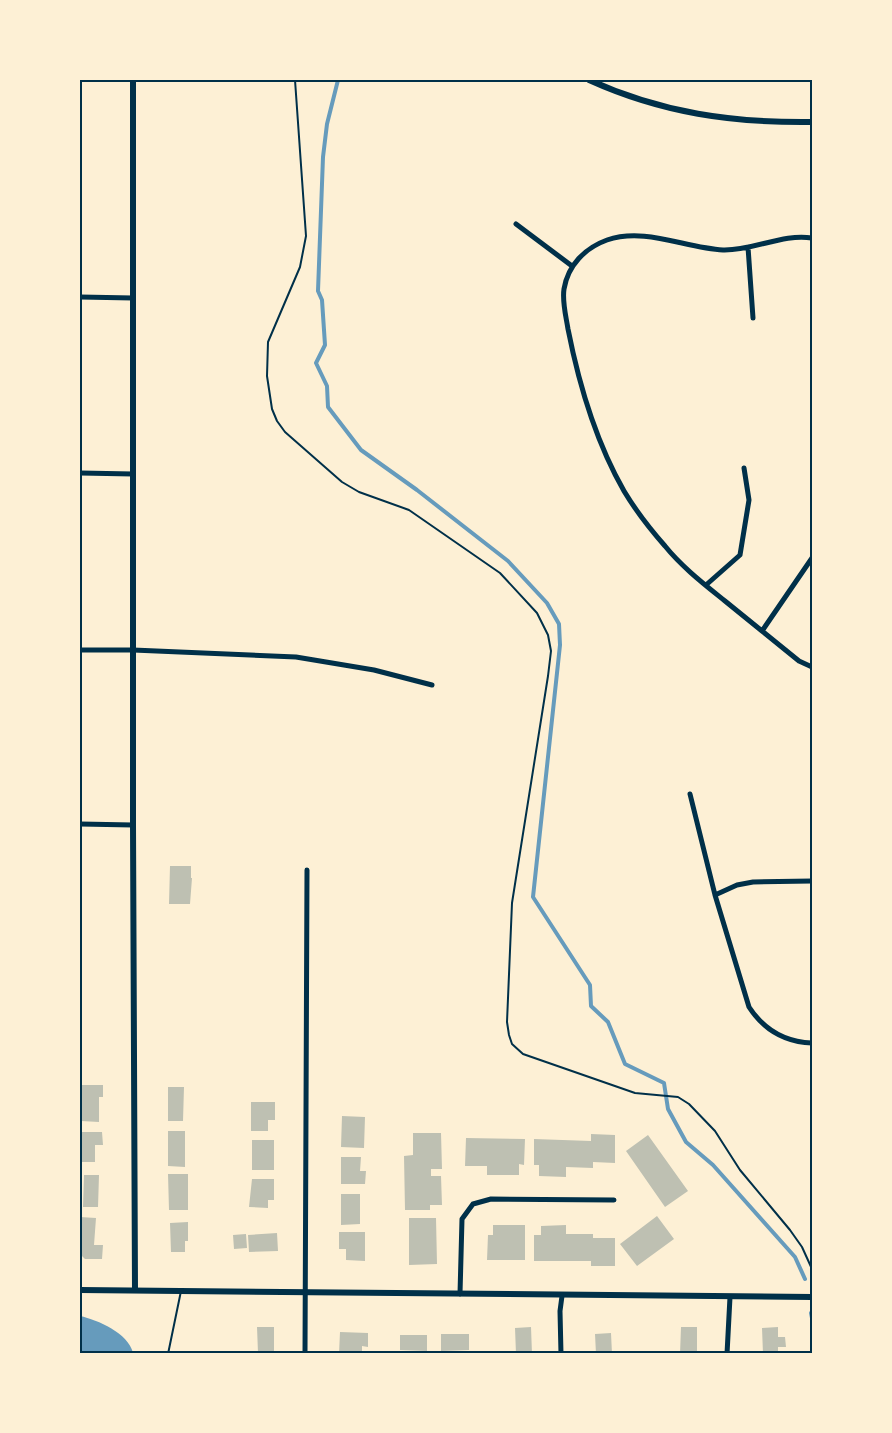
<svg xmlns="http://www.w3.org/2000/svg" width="892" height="1433" viewBox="0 0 892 1433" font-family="'Varela Round',sans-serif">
  <rect width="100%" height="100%" fill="#fdf0d5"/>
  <!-- water -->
  <path fill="#669bbc" d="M80 1316C98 1320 128 1333 133 1353H80Z"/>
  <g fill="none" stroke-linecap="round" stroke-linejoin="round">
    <!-- stream -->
    <path stroke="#669bbc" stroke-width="4" d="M338 80 327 124 323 157 318 291 322 300 325 345 316 363 327 386 328 407 361 450 417 490 508 561 547 603 559 624 560 645 533 897 590 985 591 1006 608 1022 625 1064 664 1083 668 1109 686 1142 713 1165 795 1257 805 1279
      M811 1313 812 1318"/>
  </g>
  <!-- building -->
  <path fill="#bec0b2" d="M170 866H191V878H192L190 904H169Z
    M81 1085H103V1097H99V1122L81 1121Z
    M168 1087H184L183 1121H168Z
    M251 1102H275V1120H268V1131H251Z
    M342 1116 365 1117 364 1148 341 1147Z
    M168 1131H185V1167L168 1166Z
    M80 1132H102L103 1145H95V1162H80Z
    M413 1133H441L442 1169H431V1176H441L442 1205H430V1210H405L404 1156 413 1155Z
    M591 1134 615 1135V1163L593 1162V1168L566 1167V1177L539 1176V1165H534V1139L591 1141Z
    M648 1135 688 1191 665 1207 626 1151Z
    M466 1138 525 1139 524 1165 519 1164V1175H487V1166H465Z
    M252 1140H274V1170H252Z
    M341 1157H361L360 1171H366L365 1184H341Z
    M168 1174H188V1210H169Z
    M84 1175H99L98 1207H83Z
    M252 1179H274V1200H268V1208L249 1207Z
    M341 1194H360V1224L341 1225Z
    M657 1216 674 1239 637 1266 620 1244Z
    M80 1217 96 1218 94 1245H103L102 1259H85L80 1254Z
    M409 1218H436L437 1264 409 1265Z
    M188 1222V1241H185V1252H171L170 1223Z
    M493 1225H525V1260H487L488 1235H493Z
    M566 1225V1234H593V1238H615V1266H591V1261H534V1235H541V1226Z
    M339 1232H365V1261L346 1260V1249H339Z
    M277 1233 278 1251 249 1252 248 1235Z
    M246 1234 247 1248 234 1249 233 1235Z
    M257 1327H274V1353H258Z
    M531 1327 532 1354H516L515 1328Z
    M681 1327H697V1354H680Z
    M778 1327V1337H785L786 1347H778V1354H763L762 1328Z
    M340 1332 368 1333V1347L362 1346V1354H339Z
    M611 1333 612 1354H596L595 1334Z
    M441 1334H469V1350L441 1351Z
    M400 1335H427V1351L400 1350Z"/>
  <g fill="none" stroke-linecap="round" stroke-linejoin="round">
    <!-- path -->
    <path stroke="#003049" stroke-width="2" d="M295 80 306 236 300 267 268 342 267 376 272 409 277 421 285 432 342 482 359 492 409 510 500 573 537 613 548 635 551 651 548 676 512 903 507 1022 509 1035 512 1044 523 1054 635 1093 678 1097 689 1104 715 1131 740 1170 790 1230 802 1247 812 1269"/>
    <!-- service -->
    <path stroke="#003049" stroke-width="2" d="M168 1354 181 1291"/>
    <!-- minor -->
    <path stroke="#003049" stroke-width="5" d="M516 224 572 266
      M812 238C783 233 753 251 723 250 685 248 645 227 607 240 585 248 568 265 564 289 562 302 566 316 568 329 579 385 596 442 624 491 636 511 650 529 665 546 682 567 704 584 725 601 750 621 774 641 799 661L812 667
      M748 247 753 318
      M80 297 133 298
      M80 473 133 474
      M706 585 740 555 749 500 744 468
      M762 631 812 558
      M80 650H133L296 657 374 670 432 685
      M690 794 715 895 749 1007C764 1030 785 1042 812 1043
      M80 824 133 825
      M715 895 737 885 753 882 812 881
      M460 1294 462 1219 473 1204 491 1199 614 1200
      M305 1354 307 870
      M561 1354 560 1311 562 1296
      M727 1354 730 1297"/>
    <!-- tertiary -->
    <path stroke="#003049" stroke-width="6" d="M133 80V825L135 1290
      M589 80C662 113 732 123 812 122
      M80 1290 812 1297"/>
  </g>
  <!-- border -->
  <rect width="892" height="1433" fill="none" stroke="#fdf0d5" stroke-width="162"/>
  <rect x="81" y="81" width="730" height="1271" fill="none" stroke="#003049" stroke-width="2"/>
</svg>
